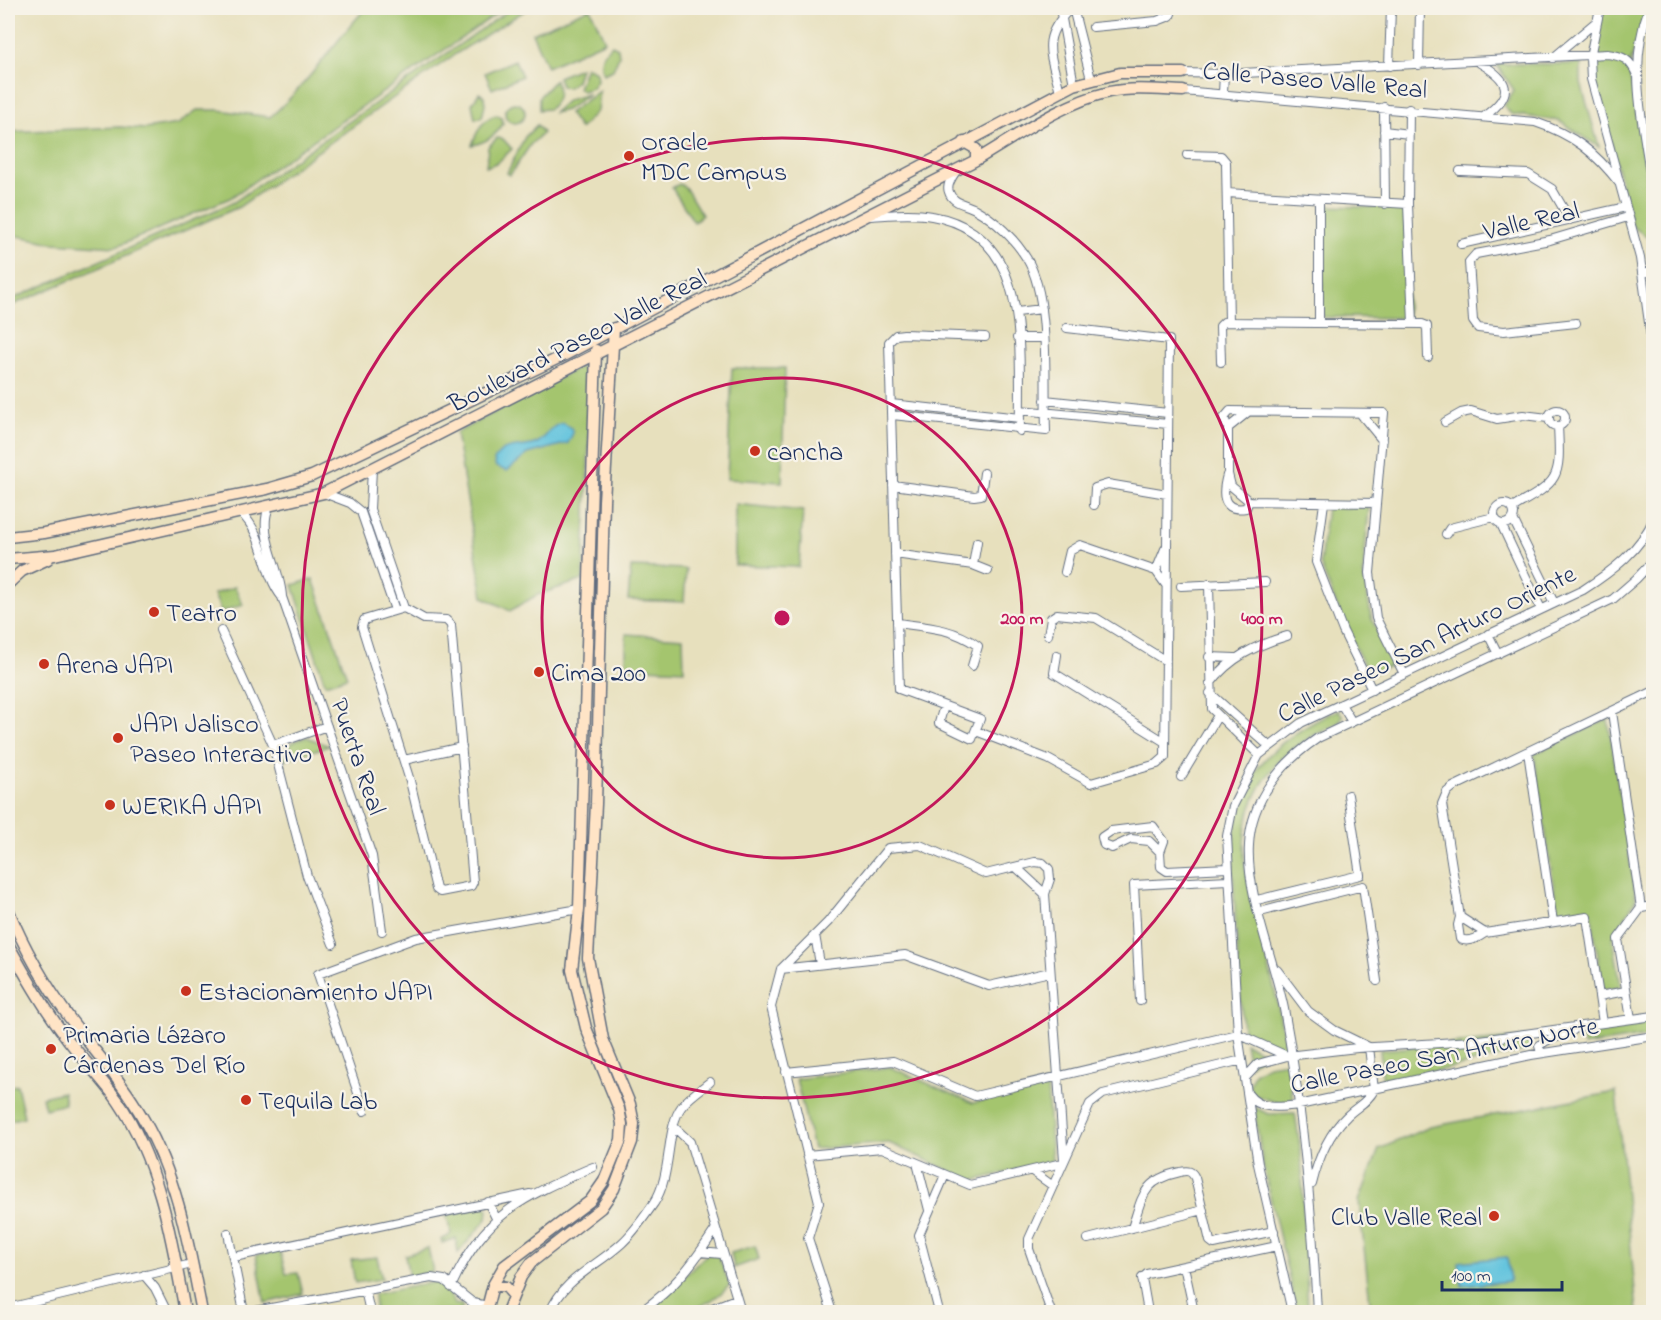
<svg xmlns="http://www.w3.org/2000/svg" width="1661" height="1320" viewBox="0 0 1661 1320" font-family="'Indie Flower',sans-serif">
  <rect width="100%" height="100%" fill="#f7f3e8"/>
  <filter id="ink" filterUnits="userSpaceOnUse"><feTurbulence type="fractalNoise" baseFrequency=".0167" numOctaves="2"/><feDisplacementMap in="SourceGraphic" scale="12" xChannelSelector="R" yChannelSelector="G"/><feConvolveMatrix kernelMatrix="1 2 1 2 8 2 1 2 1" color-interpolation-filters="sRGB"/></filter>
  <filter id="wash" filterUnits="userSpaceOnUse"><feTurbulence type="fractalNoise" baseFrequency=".008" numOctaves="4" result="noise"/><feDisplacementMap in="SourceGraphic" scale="24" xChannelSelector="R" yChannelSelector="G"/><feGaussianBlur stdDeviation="1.35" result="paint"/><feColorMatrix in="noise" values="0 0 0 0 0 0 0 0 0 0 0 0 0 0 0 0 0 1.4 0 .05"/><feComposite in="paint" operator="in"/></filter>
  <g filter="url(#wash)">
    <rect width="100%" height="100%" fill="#e7e0bd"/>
    <!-- green -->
    <path fill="#a4c56e" stroke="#607a66" stroke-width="1.5" d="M366 8H505L230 198 116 247 53 243 8 234V132L120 127 145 129 178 124 197 110H219L270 117C308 85 333 43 366 8Z
      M512 8H529L454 55 239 207 8 307V301L234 202Z
      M590 8 605 41 547 67 532 33Z
      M1603 8H1647L1629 68 1653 219V241L1632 226 1594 76V50Z
      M612 45 618 48 619 56 613 70 603 74C598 63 602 52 612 45Z
      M515 60 522 76 492 89 485 73Z
      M1496 64H1581V83L1599 147 1559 121 1511 114 1504 106 1514 90Z
      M586 67 596 72 597 80 592 88 582 91 578 88Z
      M580 68 576 81 567 88 561 86 558 77Z
      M555 80C560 91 559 100 549 109L539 110V97Z
      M599 91 597 111 580 129 569 113Z
      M479 93 484 96 485 105 482 117 475 119 472 104Z
      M589 94 566 110 553 113 568 100Z
      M505 113a10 10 0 1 1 20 0a10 10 0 1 1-20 0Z
      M497 115 502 118 503 124C496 135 485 143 472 145 476 133 483 117 497 115Z
      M537 125 543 133 531 144 510 175 507 173 525 137Z
      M497 138 503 139 512 149 498 162 486 167 488 147Z
      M679 184 685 187 702 215 694 222 672 188Z
      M1322 206 1405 208 1407 318 1323 317Z
      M580 367 592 374 583 580 537 595 510 611 483 597 456 433Z
      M732 368H785L782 482 727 479Z
      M735 504 803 511 799 567 735 565Z
      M1369 507 1363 573 1372 620 1394 664 1369 675 1348 633 1320 564 1327 508Z
      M631 567 686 569 684 602 628 600Z
      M313 579 347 677 325 684 293 585Z
      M235 587 243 605 221 612 214 594Z
      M626 634 683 638 684 670 626 667Z
      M1338 710 1343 716 1339 722C1328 730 1314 734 1303 742 1258 771 1237 821 1246 873L1277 1000 1286 1052 1243 1031C1240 991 1237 951 1235 911 1228 806 1236 758 1338 710Z
      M1608 719 1636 899 1613 938 1621 987 1603 990 1591 911 1558 916 1534 754Z
      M307 737 329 746 283 760C285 746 293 739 307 737Z
      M1653 1019V1035L1584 1046 1579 1031Z
      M1528 1037 1530 1050 1383 1083 1380 1050Z
      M1245 1043 1267 1054 1249 1065Z
      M1287 1062 1293 1100 1277 1103 1254 1095 1249 1087 1254 1073 1268 1065Z
      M890 1067 973 1103 1047 1086 1052 1161 972 1181 889 1143 813 1149 796 1079Z
      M17 1085 24 1117 8 1121V1087Z
      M63 1092 65 1104 45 1109 42 1097Z
      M1616 1092 1637 1312H1371L1359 1201 1379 1149 1430 1127Z
      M1254 1107 1268 1114 1295 1113 1301 1153 1308 1312H1297L1263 1166Z
      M483 1205 488 1209 487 1219 458 1253 456 1238 442 1243 441 1240 449 1236 451 1232 446 1215Z
      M755 1246 759 1259 734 1268 731 1253Z
      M428 1248 433 1271 409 1278 405 1255Z
      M280 1251 286 1274 298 1273 303 1294 265 1303 256 1255Z
      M707 1254 718 1255 730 1285C703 1312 685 1312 649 1312Z
      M377 1257 382 1279 355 1283 351 1260Z
      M435 1282 448 1289 454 1304 462 1305V1311L375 1312 374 1294Z"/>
    <!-- water -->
    <path fill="#5fc2dd" stroke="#3d789e" stroke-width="1.5" d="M563 423 571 428 573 433 568 443 528 454 507 471 496 467 494 460C504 442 522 450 537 443 548 437 550 425 563 423Z
      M1507 1257 1510 1281 1462 1286 1459 1262Z"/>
  </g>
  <g filter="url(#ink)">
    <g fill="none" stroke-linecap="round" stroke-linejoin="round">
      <!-- street casing -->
      <g stroke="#626d7f" stroke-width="10">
        <path id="street" d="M1060 8 1074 85
          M1073 8 1091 79
          M1600 8 1590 57 1591 79 1640 258 1654 359
          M1649 8C1626 68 1645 134 1654 196
          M1093 27 1157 21 1170 16 1173 8
          M1553 58 1597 21
          M1480 63C1509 80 1515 93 1486 115
          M1419 65 1420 8
          M1389 66 1391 8
          M1183 73 1224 74 1607 54C1623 56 1630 59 1637 75
          M1183 91 1535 122C1574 135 1595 152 1620 184
          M1060 92C1051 53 1039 39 1071 8
          M1223 93 1224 74
          M1384 107 1385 204
          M1409 109 1408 204 1413 323
          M1384 131 1409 134
          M1187 155 1221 156 1226 162 1229 322
          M1460 171 1528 174 1552 189 1570 220
          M1227 193 1408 204
          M1319 199V322
          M868 216C889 215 912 212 932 216 1035 234 1018 353 1020 431
          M1461 244 1626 207
          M1642 273 1654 271
          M1017 312 1042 309
          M1576 323 1504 331 1478 328 1473 321 1469 262 1476 254 1550 240 1628 217
          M1017 338H1043
          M1221 362 1220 326 1224 322 1422 324 1427 326 1428 357
          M1045 400 1168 413
          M891 404 1020 418
          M1549 418a8 8 0 1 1 16 0a8 8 0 1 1-16 0Z
          M1020 410 1168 424
          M1248 412 1228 428V474L1231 486 1249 501 1376 503
          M1360 413 1382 440
          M892 415 1046 431C1044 384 1051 299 1027 259 1015 239 995 220 975 209 966 204 952 203 949 192 946 185 952 177 956 171
          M1445 422 1461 413 1471 411 1497 419 1523 415 1548 418
          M1228 428 1224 418 1230 411 1384 413 1370 573 1376 618 1404 674
          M372 469 370 509 404 608
          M1227 475C1222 493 1221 512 1246 508L1249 501
          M893 485 974 496 981 495 984 473
          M324 493 350 503 361 512 395 610
          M1324 503 1316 562 1343 631 1372 690
          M1494 514a10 10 0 1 1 20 0a10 10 0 1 1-20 0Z
          M1094 505 1095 488 1108 484 1167 494
          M269 507C257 534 281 569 282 597L372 856 382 931
          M1512 508C1559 481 1561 481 1558 426
          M241 513C265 535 262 572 282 597
          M1513 519 1554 603
          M1501 524 1541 609
          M1446 534 1450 528 1494 517
          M895 554 973 565 988 571
          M973 565 977 542
          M1156 571 1165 549
          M1065 572 1070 551 1080 545 1156 571 1166 585
          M1209 584 1212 709 1259 755
          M1181 586 1265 582
          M404 608 424 619 446 620 451 625 473 882 471 886 440 892 436 889 410 781 362 627 364 620Z
          M897 623C927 627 953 628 978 646L972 666
          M221 631 273 745 327 726
          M1488 634 1498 654
          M1048 635 1051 618 1057 614 1096 618 1166 661
          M1057 655 1054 673 1165 742
          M1209 657 1235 658
          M1210 684C1229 658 1256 645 1287 636
          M1210 693 1269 746
          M1341 704 1352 722
          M944 706 939 723 972 739 980 719 899 689 889 342 896 335 904 334 985 337
          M1612 712 1641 908
          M976 731 1048 759 1091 783 1157 764 1165 757 1169 340 1067 328
          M273 745 307 876 333 944
          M1528 752 1553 922
          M404 760 462 747
          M1181 777 1217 717
          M1160 852 1164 841 1153 826 1111 831 1102 837 1104 845 1112 848 1131 839 1149 841 1160 852 1161 867 1167 871 1227 868
          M1017 868 1045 894
          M1257 900 1360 875 1348 795
          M1260 912 1363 886 1377 981
          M1460 917 1485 933
          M815 935 820 964
          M781 969 905 955 989 986 1050 972
          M1277 970 1308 1011 1334 1030 1369 1047 1374 1090C1368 1102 1356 1107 1347 1116 1328 1134 1318 1159 1312 1184
          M1599 996 1626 991
          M1140 1001 1134 885 1228 880
          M1631 1019 1618 939 1641 908 1654 906
          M1603 1023 1587 917 1485 933C1478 938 1469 943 1460 939L1458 925 1460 917 1442 804 1447 792 1453 787 1654 691
          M1541 1053 1539 1046C1548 1036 1566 1038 1576 1028
          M786 1072 893 1061 975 1096 1238 1034 1287 1056
          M1245 1078 1258 1064 1287 1056 1357 1048 1473 1041 1654 1016
          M1248 1094C1260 1111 1281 1107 1299 1105L1531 1055 1654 1036
          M364 1111 318 974 416 938 579 909
          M674 1127 690 1142 741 1312
          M807 1155 882 1148 970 1185 1062 1163
          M917 1163 929 1210
          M1032 1171 1053 1186
          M488 1202 496 1218
          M1132 1228C1143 1195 1143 1180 1180 1172 1188 1170 1192 1171 1195 1178L1210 1241 1214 1244 1274 1231
          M228 1233 244 1312
          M1088 1239 1203 1210
          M700 1252 722 1254
          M234 1257 530 1194
          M1184 1266 1194 1312
          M144 1275 155 1288 167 1312
          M451 1287C485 1213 521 1198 593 1167
          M365 1290 370 1312
          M8 1308 192 1264
          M250 1312 431 1278 444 1280 473 1303 488 1306
          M550 1312C564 1278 596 1267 622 1243 635 1231 644 1217 654 1203 673 1174 665 1128 682 1106 689 1097 701 1089 710 1082
          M640 1312C675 1288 692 1265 715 1230
          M702 1312 736 1299
          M832 1312 808 1238 819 1202 771 1007 781 969 828 922 888 848 920 845 986 874 1035 862 1043 863 1049 869 1050 879 1045 894 1064 1160
          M939 1312 919 1235 945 1175
          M1051 1312 1029 1249V1239L1090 1104 1103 1094 1242 1060
          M1148 1312 1142 1278 1147 1274 1277 1246
          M1292 1312 1258 1164 1238 1034 1227 836 1233 806 1259 755 1301 723 1583 590C1611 572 1641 550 1654 518
          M1317 1312C1312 1210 1303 1110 1284 1009 1274 959 1246 895 1249 845 1251 799 1282 762 1318 738L1613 599 1636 579 1654 560"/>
      </g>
      <!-- secondary casing -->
      <g stroke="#626d7f" stroke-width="13">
        <path id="secondary" d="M964 142 976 149V160
          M8 537 44 533 267 489 312 476 565 355 1074 85 1120 73H1183
          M8 559 55 555 324 493 976 160C1017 136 1062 103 1109 92 1133 87 1159 90 1183 91
          M8 584 22 571 48 559
          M8 909C24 948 46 986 71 1020 96 1053 124 1084 144 1120 178 1179 189 1247 202 1312
          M8 944C25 975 42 1005 63 1033 80 1057 101 1077 118 1101 160 1163 172 1241 185 1312
          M493 1285 506 1287 513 1295
          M486 1312 493 1285 504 1266 590 1201 604 1181 621 1140 622 1124 619 1109 586 1028 572 970 579 909 596 350
          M507 1312 521 1277 532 1262 601 1208 614 1189 632 1142 634 1124 630 1104 603 1039 588 958 596 804 604 501 614 328"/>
      </g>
      <!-- street -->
      <use href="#street" stroke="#fff" stroke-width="8"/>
      <!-- secondary -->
      <use href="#secondary" stroke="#ffe4c6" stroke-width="10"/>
    </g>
  </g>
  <!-- distance rings -->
  <g fill="none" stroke="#c2185b" stroke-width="3">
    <circle cx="782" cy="618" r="240"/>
    <circle cx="782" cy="618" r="480"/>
  </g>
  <!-- markers -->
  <g fill="#c8321e" stroke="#f7f3e8" stroke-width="2">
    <circle cx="629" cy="156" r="6"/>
    <circle cx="755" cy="451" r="6"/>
    <circle cx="154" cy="612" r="6"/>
    <circle cx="44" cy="664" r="6"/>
    <circle cx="539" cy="672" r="6"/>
    <circle cx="118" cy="738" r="6"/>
    <circle cx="110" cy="805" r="6"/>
    <circle cx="186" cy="991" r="6"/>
    <circle cx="51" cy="1049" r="6"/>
    <circle cx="246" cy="1100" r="6"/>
    <circle cx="1494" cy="1216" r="6"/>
  </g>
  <g text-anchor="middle" stroke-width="4.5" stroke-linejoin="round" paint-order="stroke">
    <!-- street labels -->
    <g font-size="26" fill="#1b2f5e" stroke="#f7f3e8">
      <text transform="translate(1315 79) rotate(5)" y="9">Calle Paseo Valle Real</text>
      <text transform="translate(1531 220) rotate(-13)" y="9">Valle Real</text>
      <text transform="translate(577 340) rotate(-27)" y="9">Boulevard Paseo Valle Real</text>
      <text transform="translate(1426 643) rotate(-26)" y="9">Calle Paseo San Arturo Oriente</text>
      <text transform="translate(359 756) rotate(71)" y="9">Puerta Real</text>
      <text transform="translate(1444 1054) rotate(-11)" y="9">Calle Paseo San Arturo Norte</text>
    </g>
    <!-- poi labels -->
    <g font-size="26" fill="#1b2f5e" stroke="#f7f3e8" text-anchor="start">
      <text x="641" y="150">Oracle<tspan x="641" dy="30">MDC Campus</tspan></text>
      <text x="767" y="460">cancha</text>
      <text x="166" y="621">Teatro</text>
      <text x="56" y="673">Arena JAPI</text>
      <text x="551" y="681">Cima 200</text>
      <text x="130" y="732">JAPI Jalisco<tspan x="130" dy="30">Paseo Interactivo</tspan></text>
      <text x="122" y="814">WERIKA JAPI</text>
      <text x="198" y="1000">Estacionamiento JAPI</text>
      <text x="63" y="1043">Primaria Lázaro<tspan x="63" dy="30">Cárdenas Del Río</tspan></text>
      <text x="258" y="1109">Tequila Lab</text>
      <text x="1482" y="1225" text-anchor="end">Club Valle Real</text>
    </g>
  </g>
  <circle cx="782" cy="618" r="9" fill="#c2185b" stroke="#f7f3e8" stroke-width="3"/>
  <g font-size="18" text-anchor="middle" font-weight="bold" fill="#c2185b" stroke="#f7f3e8" stroke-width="4.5" stroke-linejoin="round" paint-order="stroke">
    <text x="1022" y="624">200 m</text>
    <text x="1262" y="624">400 m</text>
  </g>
  <!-- margin -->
  <rect width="1661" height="1320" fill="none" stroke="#f7f3e8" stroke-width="30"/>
  <!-- scale -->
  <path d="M1442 1281v9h120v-9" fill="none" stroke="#1b2f5e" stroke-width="3"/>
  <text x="1451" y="1281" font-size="18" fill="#1b2f5e" stroke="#f7f3e8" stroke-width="4.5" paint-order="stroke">100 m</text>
</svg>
